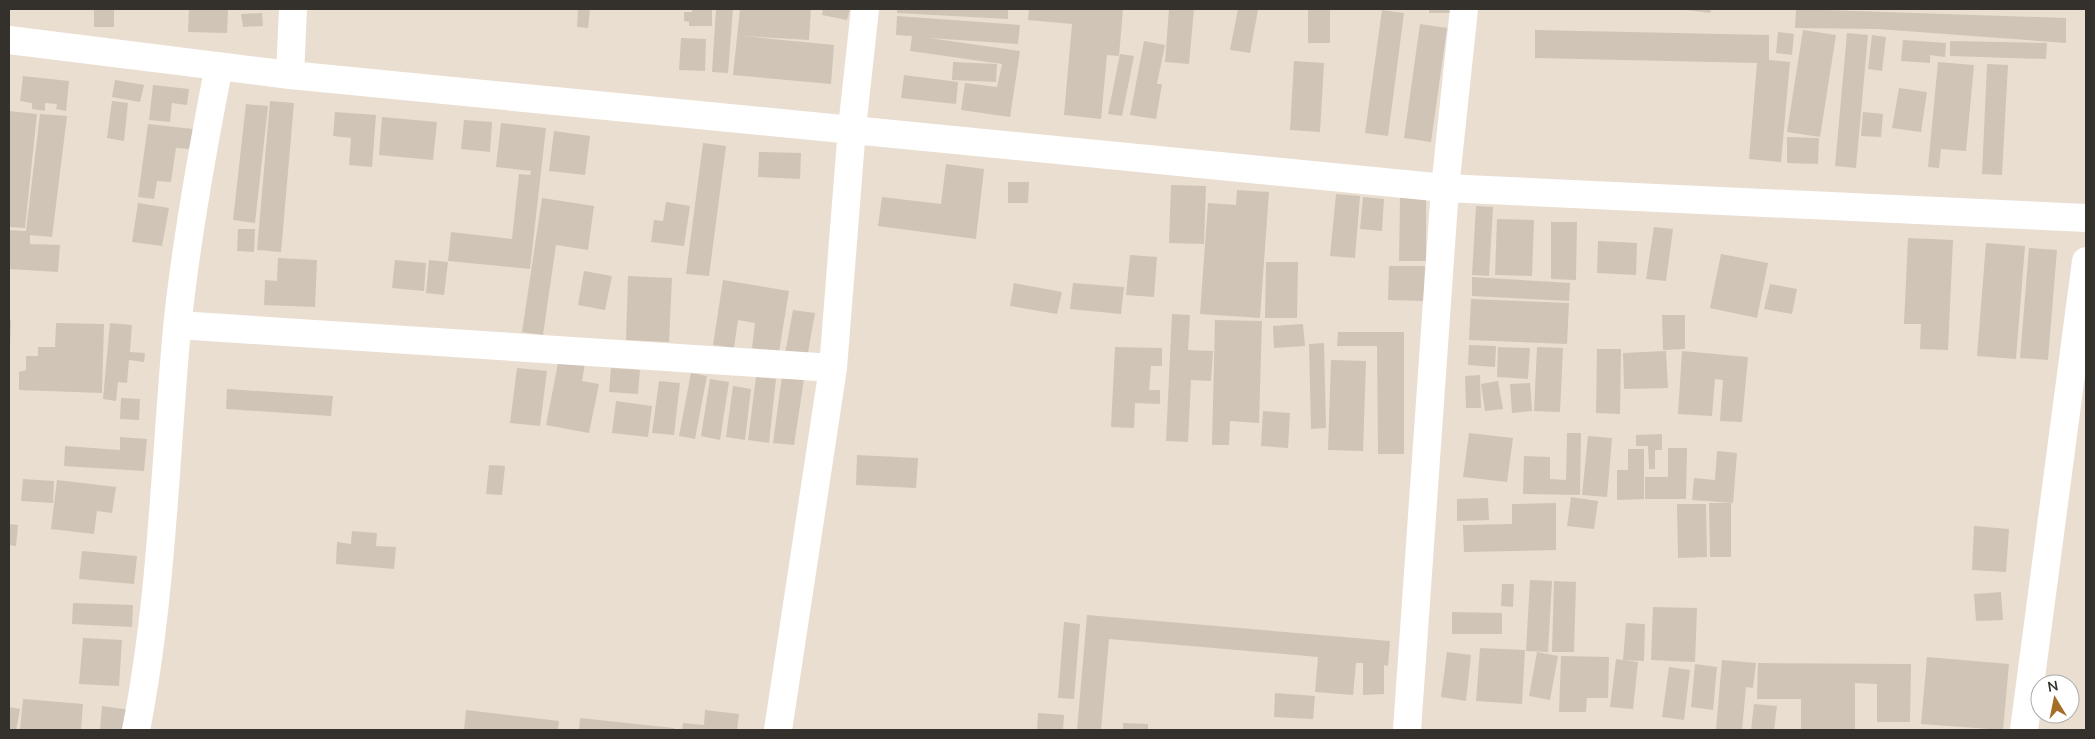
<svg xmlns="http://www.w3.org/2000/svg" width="2095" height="739" viewBox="0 0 2095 739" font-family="Mulish,sans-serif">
  <rect width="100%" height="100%" fill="#eaded1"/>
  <!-- building -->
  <path fill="#d0c4b7" d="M94 9H114V27H94Z
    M189 9H228L227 33 188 32Z
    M578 9H590L588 28 577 27Z
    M692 9H712V26H689V22L684 21V12H692Z
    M716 9H733L728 73 712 72Z
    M740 9H811L809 40 743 36 834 45 831 84 733 75Z
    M823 9H850L847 20 822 15Z
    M897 9H1008V19L897 13Z
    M1029 9H1123L1119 56 1107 55 1101 119 1064 115 1072 24 1028 20Z
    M1169 9H1194L1189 64 1165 62Z
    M1238 9 1258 10 1250 53 1230 50Z
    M1308 9H1330V43H1308Z
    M1429 9H1451V13H1429Z
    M1678 9H1711L1710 13Z
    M1796 9 2066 18V43L1878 29 1795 28Z
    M1382 10 1404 13 1388 136 1365 133Z
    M262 13 263 26 243 27 241 14Z
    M897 16 1020 25 1018 44 929 38 1020 51 1010 117 961 110 965 83 997 87 1002 64 910 51 912 36 896 35Z
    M1420 24 1447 28 1431 142 1404 138Z
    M1535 30 1769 35V60L1790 62 1781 162 1749 159 1757 63 1535 58Z
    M1803 30 1836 35 1820 137 1787 132Z
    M1778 32 1794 34 1792 55 1776 53Z
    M1847 33 1868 35 1856 168 1835 166Z
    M1872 35 1886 37 1882 71 1868 69Z
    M681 38 706 39 705 71 679 70Z
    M1903 40 1946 43 1945 57 1930 55V63L1901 61Z
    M1144 41 1165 45 1157 84H1162L1156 119 1130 115Z
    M1950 41 2047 43 2046 59 1950 56Z
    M1120 54 1134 56 1122 116 1108 114Z
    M1294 61 1324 63 1320 132 1290 130Z
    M953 62 997 64 996 82 952 80Z
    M1938 62 1974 65 1966 151 1941 149 1939 168 1928 167Z
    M1987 64 2008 65 2002 175 1982 174Z
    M904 75 958 82 956 104 901 98Z
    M23 76 69 81 66 111 56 109 57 104 45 103V111L32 109V103L20 101Z
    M115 80 144 85 140 102 112 97Z
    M153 85 189 89 187 105 172 103 170 122 149 120Z
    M1899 88 1927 92 1921 132 1892 128Z
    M112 101 128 103 124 141 107 138Z
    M270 101 294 103 281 252 257 250Z
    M246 104 268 106 255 223 233 220Z
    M9 111 37 114 25 228 9 227Z
    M335 112 376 115 372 167 349 165 351 138 333 136Z
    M1863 112 1883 114 1881 137 1861 136Z
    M40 114 67 116 52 237 30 235V244L60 245 58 272 9 269V230L26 231Z
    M382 117 437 122 433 160 379 155Z
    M464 120 492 122 490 152 461 149Z
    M501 123 546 128 530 269 448 261 451 232 512 239 519 174 530 175 531 171 496 167Z
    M148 124 193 129 190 149 176 148 171 182 157 181 154 199 138 197Z
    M554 131 590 136 585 175 549 171Z
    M1787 137 1819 138 1818 164 1787 163Z
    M703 143 726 146 709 276 686 274Z
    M759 152 801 153 800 179 758 177Z
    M946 164 984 169 976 239 878 226 882 197 941 204Z
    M1008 182H1029L1028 203H1008Z
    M1171 185 1206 186 1204 244 1169 243Z
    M1237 190 1269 192 1260 318 1200 314 1208 203 1236 205Z
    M1336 194 1360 196 1355 258 1330 256Z
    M1363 197 1384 199 1382 231 1360 229Z
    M542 198 594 206 588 250 556 245 543 335 522 332Z
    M1400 198H1426V261H1399Z
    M666 202 690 206 684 246 651 242 654 220 663 221Z
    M138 203 169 208 162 246 132 242Z
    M1476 206 1493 207 1489 276 1472 275Z
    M1497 219 1534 220 1532 276 1495 275Z
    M1551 222H1577L1576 280 1551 279Z
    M1654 227 1673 229 1666 281 1646 279Z
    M238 229H255L254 252 237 251Z
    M1908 238 1953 240 1948 350 1920 349 1921 324H1904Z
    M1598 241 1637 243 1636 275 1597 273Z
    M1986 243 2025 246 2016 359 1977 356Z
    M2029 248 2057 250 2048 360 2020 358Z
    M1721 254 1768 263 1757 318 1710 308Z
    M1130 255 1157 257 1154 297 1126 295Z
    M278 258 317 260 315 307 264 305 265 280 277 281Z
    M395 260 426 263 424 291 392 288Z
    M429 260 448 262 444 295 426 293Z
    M1266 262H1298L1297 318H1265Z
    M1389 266H1425L1424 301 1388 300Z
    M584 271 612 276 605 310 578 305Z
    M628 276 672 278 669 342 626 340Z
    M1472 277 1570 283 1569 301 1472 296Z
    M723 280 789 291 779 352 752 348 755 323 738 320 734 348 713 345Z
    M1014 283 1062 292 1057 314 1010 306Z
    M1073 283 1124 287 1121 314 1070 309Z
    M1770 284 1797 289 1792 314 1764 309Z
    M1471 299 1569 303 1567 344 1469 340Z
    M793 310 815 313 807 358 785 354Z
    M1172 314 1190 315 1188 350 1213 351 1211 381 1191 380 1188 442 1166 441Z
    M1662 315H1685V349L1663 350Z
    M9 320H11L10 347H9Z
    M1215 320 1262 321 1259 423 1230 421 1229 445H1212Z
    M56 323 104 324 102 393 19 390V372L26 370V356H38V347H55Z
    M110 323 132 325 130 352 145 353 144 362 129 360 127 383 118 382 116 401 103 399Z
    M1303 324 1305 346 1274 348 1273 326Z
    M1338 332H1404V454H1378L1377 346H1337Z
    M1324 343 1326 428 1311 429 1309 344Z
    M1469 345 1496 346 1495 367 1468 365Z
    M1115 347 1162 348V366H1151L1149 390H1160V404L1135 403 1134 428 1111 427Z
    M1498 347 1530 348 1528 379 1497 377Z
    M1537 347 1563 348 1560 412 1534 411Z
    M1597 349H1621L1620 414 1596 413Z
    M1666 351 1668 388 1624 389 1623 353Z
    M1682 351 1748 357 1742 422 1720 421 1723 380 1715 379 1712 416 1678 414Z
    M559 358 585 363 582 381 599 384 589 433 546 425Z
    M1331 360 1366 361 1363 451 1328 450Z
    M517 368 547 371 540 426 510 423Z
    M611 368 640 370 638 394 609 392Z
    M691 373 707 376 695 439 679 436Z
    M1480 375 1481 408H1466L1465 376Z
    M782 376 804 379 794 445 773 443Z
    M756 377 776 379 769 443 748 440Z
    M710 379 729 382 720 440 701 436Z
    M659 381 680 383 674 435 652 433Z
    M1498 381 1503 409 1485 411 1481 384Z
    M1530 383 1532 411 1512 413 1510 384Z
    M733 386 751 389 745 440 726 437Z
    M227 389 333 396 331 416 226 409Z
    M121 398 140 399 139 420 120 419Z
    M616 401 652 406 648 437 612 433Z
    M1263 411 1290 413 1288 448 1261 446Z
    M1469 433 1513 438 1507 482 1463 477Z
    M1567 433H1581L1580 495 1523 494 1524 456 1550 457V479L1566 480Z
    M1662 434V450H1655V469H1649L1648 446H1636V435Z
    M1588 436 1612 438 1607 497 1582 495Z
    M120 437 147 439 144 471 64 466 65 446 120 450Z
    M1668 448H1687L1686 499H1645V477H1668Z
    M1628 449H1644V499L1617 500V470H1628Z
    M1717 451 1737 453 1733 503 1692 500 1694 478 1715 480Z
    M857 455 918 458 916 488 856 485Z
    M489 465 505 466 502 495 486 494Z
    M23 479 54 481 53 503 21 501Z
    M57 480 116 487 112 513 97 511 94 534 51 529Z
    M1571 497 1598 501 1594 529 1567 526Z
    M1488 498 1489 520 1457 521V499Z
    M1556 503V550L1464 552 1463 525 1512 524V504Z
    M1709 503H1731V557H1710Z
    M1677 504H1706L1707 557 1678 558Z
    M9 524 18 525 16 546 9 545Z
    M1974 526 2009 529 2006 572 1972 570Z
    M352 531 377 533 376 546 396 547 394 569 336 564 337 542 351 544Z
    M82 551 137 556 134 584 79 579Z
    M1530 580 1552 581 1548 652 1526 651Z
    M1554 581 1576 582 1574 652H1552Z
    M1502 584H1514L1513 607 1501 606Z
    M2001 592 2003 620 1976 621 1974 594Z
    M73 603 133 605 132 627 72 624Z
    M1653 607 1697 608 1695 662 1651 660Z
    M1452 612 1502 613V634H1452Z
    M1087 615 1390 641 1388 666 1384 665V694L1363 695V663H1356L1353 695 1315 692 1318 657 1109 639 1101 730H1077Z
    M1064 622 1080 624 1074 699 1058 698Z
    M1626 623 1645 624 1644 661 1623 660Z
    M83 638 122 640 119 686 79 684Z
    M1480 648 1525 650 1522 704 1476 701Z
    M1447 652 1471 655 1466 701 1441 697Z
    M1537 652 1558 656 1550 700 1529 696Z
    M1561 656 1609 657 1608 698H1587L1586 712H1559Z
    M1927 657 2009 664 2003 730 1921 724Z
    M1616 659 1638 662 1633 709 1610 707Z
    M1722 660 1756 663 1753 688 1746 687 1742 730H1716Z
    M1758 663 1911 664 1910 722H1877V684L1855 683V730H1801V699H1757Z
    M1695 664 1717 667 1713 710 1691 707Z
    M1669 667 1690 670 1684 720 1662 717Z
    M1275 693 1315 696 1313 719 1274 717Z
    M23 699 83 704 81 730H20Z
    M1754 704 1777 706 1774 730H1751Z
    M102 706 130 710 127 730H100Z
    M9 707 20 709 16 730H9Z
    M466 710 559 721 558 730H464Z
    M705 710 739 714 737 730H682L683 723 704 725Z
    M1038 713 1064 715 1063 730H1037Z
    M580 718 674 728V730H579Z
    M1123 723 1148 724V730H1123Z"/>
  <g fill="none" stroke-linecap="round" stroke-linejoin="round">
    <!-- minor -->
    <path stroke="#fff" stroke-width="28" d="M9 40 290 75 1445 188 2086 218
      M290 75 293 9
      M178 325 833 368
      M136 730C162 598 165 462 177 328 186 241 202 152 219 66
      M778 730 833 368 852 128 865 9
      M1407 730 1445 188 1464 9
      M2024 730 2086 261"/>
  </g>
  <!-- border -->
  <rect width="2095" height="739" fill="none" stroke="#34302b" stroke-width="20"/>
  <!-- north arrow -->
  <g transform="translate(2055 699) rotate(350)"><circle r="24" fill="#ffffff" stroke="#aeacaa"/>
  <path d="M0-4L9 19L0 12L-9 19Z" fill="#a46e29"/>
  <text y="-8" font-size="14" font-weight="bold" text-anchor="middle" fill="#34302b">N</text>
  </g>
</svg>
